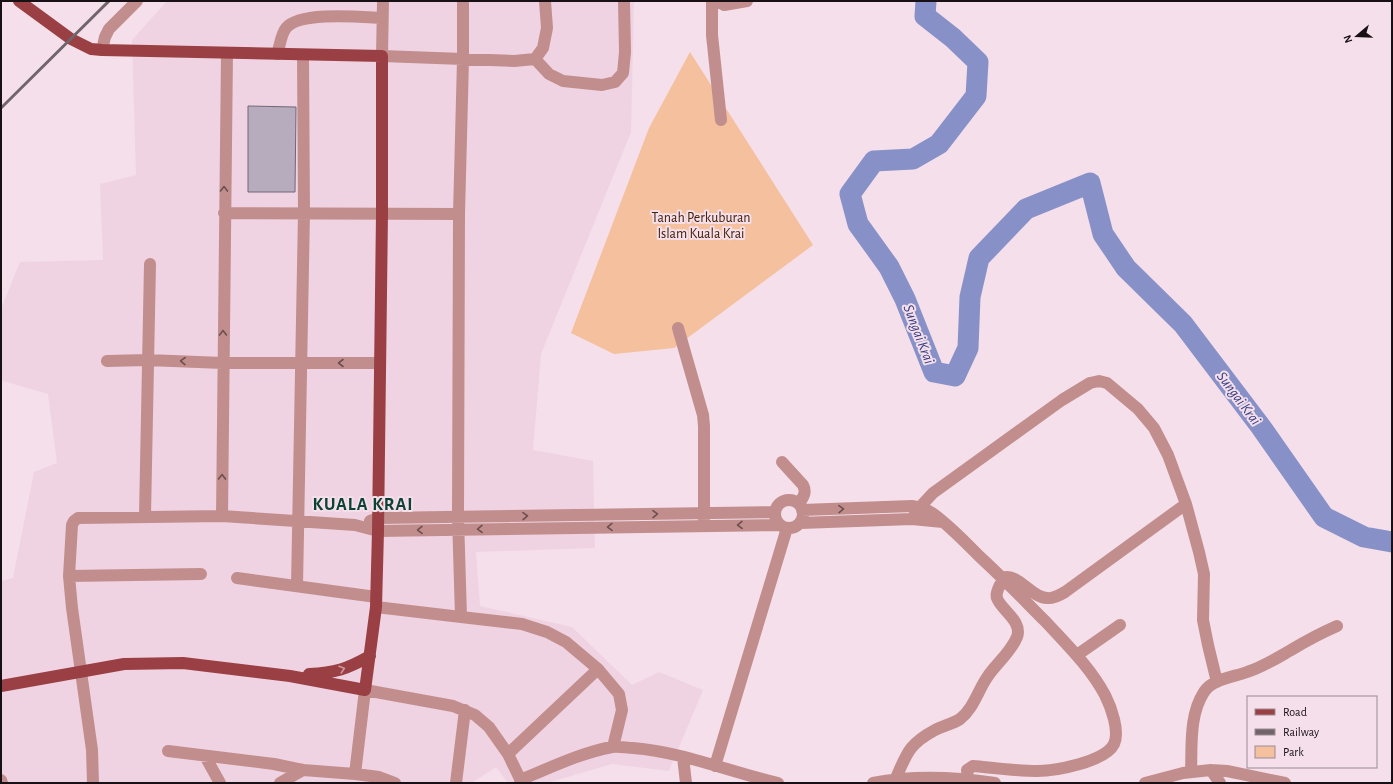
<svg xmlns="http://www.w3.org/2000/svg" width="1393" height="784" viewBox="0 0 1393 784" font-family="'Alegreya Sans',sans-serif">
  <rect width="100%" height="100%" fill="#f4dfea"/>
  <!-- built -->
  <path fill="#f0d3e2" d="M167 1H634L631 132 541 354 533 450 593 461 595 548 476 552 480 606 572 627 632 685 659 672 703 690 669 771 612 764 547 783H508L496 767 472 783H1V581L13 578 34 472 57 463 48 394 3 381 1 376V309L20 262 103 260 100 184 136 175 132 40Z"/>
  <!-- green -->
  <path fill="#f4c09e" d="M690 52 813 245 674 348 614 354 571 333 649 128Z"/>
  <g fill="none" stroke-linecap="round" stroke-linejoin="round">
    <!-- river -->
    <path stroke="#8791c8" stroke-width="21" d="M926 1 925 16 953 38 978 62 976 96 939 144 913 159 874 161 850 194 858 224 889 267 905 299 934 372 955 376 968 348 970 297 979 258 1026 209 1090 183 1103 234 1126 268 1183 324 1261 427 1324 517 1364 537 1392 542"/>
  </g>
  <!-- building -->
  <path fill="#b6acbe" stroke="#706677" d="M248 106 296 107 295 192H248Z"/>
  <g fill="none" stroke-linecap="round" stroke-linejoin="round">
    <!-- minor -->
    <path stroke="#c28e8d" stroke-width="12" d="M383 1 382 56 514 61 535 59 543 48 547 28 545 1
      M463 1V60L459 214 458 517 461 617 522 624 547 632 566 642 598 669 619 694 622 710 613 747
      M712 1V35L721 120
      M718 1 724 5 747 1
      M102 50 105 37 109 29 137 1
      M277 54C280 46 281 34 286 28 300 11 361 17 382 18
      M535 59 549 74 563 81 602 85 615 82 623 73 625 52 624 1
      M224 213 459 214
      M678 328 703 415 704 426V520
      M107 361 147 360 223 363H380
      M782 462 803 485C807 493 803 497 799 504
      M775 514a14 14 0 1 1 28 0a14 14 0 1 1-28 0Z
      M802 510 912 506C919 507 926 509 932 513 949 525 964 541 979 556 1002 577 1024 600 1046 622 1067 645 1090 667 1105 695 1111 707 1120 731 1114 744 1105 762 1055 771 1037 771 1016 771 994 768 973 766L967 770 968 779
      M145 516 150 264
      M222 516 227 53
      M912 519 920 507 933 493 1062 400 1090 383 1099 381 1107 383 1138 409 1154 428 1168 455 1186 504 1199 552 1204 574 1203 620 1208 645 1217 682
      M370 521 379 518 775 512
      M800 523 912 519 943 522
      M69 576 201 574
      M237 578 376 597
      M297 586 304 213 303 55
      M376 607 461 617
      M1077 655 1120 625
      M168 751 274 764 303 770
      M508 754 598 669
      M205 756 220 783
      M683 757 686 783
      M715 766 787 528
      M1211 770 1220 783
      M1191 772C1192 746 1189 715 1204 692 1212 679 1234 677 1247 672 1263 667 1277 658 1291 650 1306 641 1321 633 1337 626
      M355 774 365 690 453 706 475 715 489 727 508 754 522 783
      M896 778C907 753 909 744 935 730 942 726 953 724 960 719 974 708 978 690 988 676 997 663 1011 652 1017 637 1023 621 1000 609 997 598 995 592 1001 584 1003 578 1018 572 1031 598 1047 598 1053 599 1060 595 1065 592L1186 504
      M1 780 2 783
      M520 780C550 768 580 753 612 747 619 746 627 748 633 748 683 752 730 772 778 783
      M93 783 92 750 72 608 69 576 72 525 74 521 78 518 222 516 355 525 378 531 779 525
      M280 783 303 770 355 774 379 777 395 783
      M456 783 465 710
      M873 783C913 775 955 777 995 783
      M1145 783 1183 773 1211 770 1227 771 1285 783"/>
    <!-- major -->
    <path stroke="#9a4044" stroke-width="12" d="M309 674C335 673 347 669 370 656
      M1 686 124 664 183 663 290 676 365 690 376 607 378 531 382 214V56L102 50 91 49 71 39 19 1"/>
    <!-- rail -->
    <path stroke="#72646b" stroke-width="3" d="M1 108 109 1"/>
  </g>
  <!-- one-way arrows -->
  <defs><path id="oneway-chevron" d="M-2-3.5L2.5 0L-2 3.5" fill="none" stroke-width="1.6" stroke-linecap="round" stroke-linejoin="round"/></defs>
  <g stroke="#6d4f50">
    <use href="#oneway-chevron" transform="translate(224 189) rotate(-89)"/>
    <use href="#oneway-chevron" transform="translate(223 333) rotate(-90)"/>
    <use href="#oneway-chevron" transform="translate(183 361) rotate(-178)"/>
    <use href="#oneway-chevron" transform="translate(341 363) rotate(180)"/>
    <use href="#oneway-chevron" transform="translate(222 477) rotate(-89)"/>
    <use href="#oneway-chevron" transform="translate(841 509) rotate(-2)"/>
    <use href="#oneway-chevron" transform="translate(655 514) rotate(-1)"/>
    <use href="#oneway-chevron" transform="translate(525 516) rotate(-1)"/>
    <use href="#oneway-chevron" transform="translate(740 525) rotate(179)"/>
    <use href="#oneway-chevron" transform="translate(610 527) rotate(179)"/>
    <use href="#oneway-chevron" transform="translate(480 529) rotate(179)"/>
    <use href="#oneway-chevron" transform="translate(420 530) rotate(179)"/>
  </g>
  <use stroke="#cc979f" href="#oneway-chevron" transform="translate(342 669) rotate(-18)"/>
  <g text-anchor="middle" stroke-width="4" stroke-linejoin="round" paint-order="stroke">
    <!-- park labels -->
    <g font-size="14" fill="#442004" stroke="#f4dfea">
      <text x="701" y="222">Tanah Perkuburan<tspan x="701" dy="16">Islam Kuala Krai</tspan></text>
    </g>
    <!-- water labels -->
    <g font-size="15" font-style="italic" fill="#3a4184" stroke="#f4dfea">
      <text transform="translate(919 334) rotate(69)" y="5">Sungai Krai</text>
      <text transform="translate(1239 398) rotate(53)" y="5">Sungai Krai</text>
    </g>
    <!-- district labels -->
    <g font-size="18" font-weight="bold" letter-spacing="1" fill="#0c4234" stroke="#f4dfea">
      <text x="363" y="510">KUALA KRAI</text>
    </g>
  </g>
  <!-- border -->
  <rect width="1393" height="784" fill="none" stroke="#181014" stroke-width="4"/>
  <!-- legend -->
  <rect x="1247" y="696" width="130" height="72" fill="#f4dfea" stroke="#9c8c94"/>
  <rect x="1255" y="709" width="20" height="6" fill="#9a4044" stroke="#9c8c94"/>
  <text x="1283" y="716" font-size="12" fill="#181014">Road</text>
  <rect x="1255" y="729" width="20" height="6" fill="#72646b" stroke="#9c8c94"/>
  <text x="1283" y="736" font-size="12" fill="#181014">Railway</text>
  <rect x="1255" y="746" width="20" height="12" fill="#f4c09e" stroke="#9c8c94"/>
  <text x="1283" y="756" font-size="12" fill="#181014">Park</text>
  <!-- north arrow -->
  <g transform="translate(1357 36) rotate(251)" stroke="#f4dfea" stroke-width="3" paint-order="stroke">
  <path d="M0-3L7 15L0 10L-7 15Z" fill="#181014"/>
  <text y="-6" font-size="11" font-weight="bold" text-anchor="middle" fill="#181014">N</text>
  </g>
</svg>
